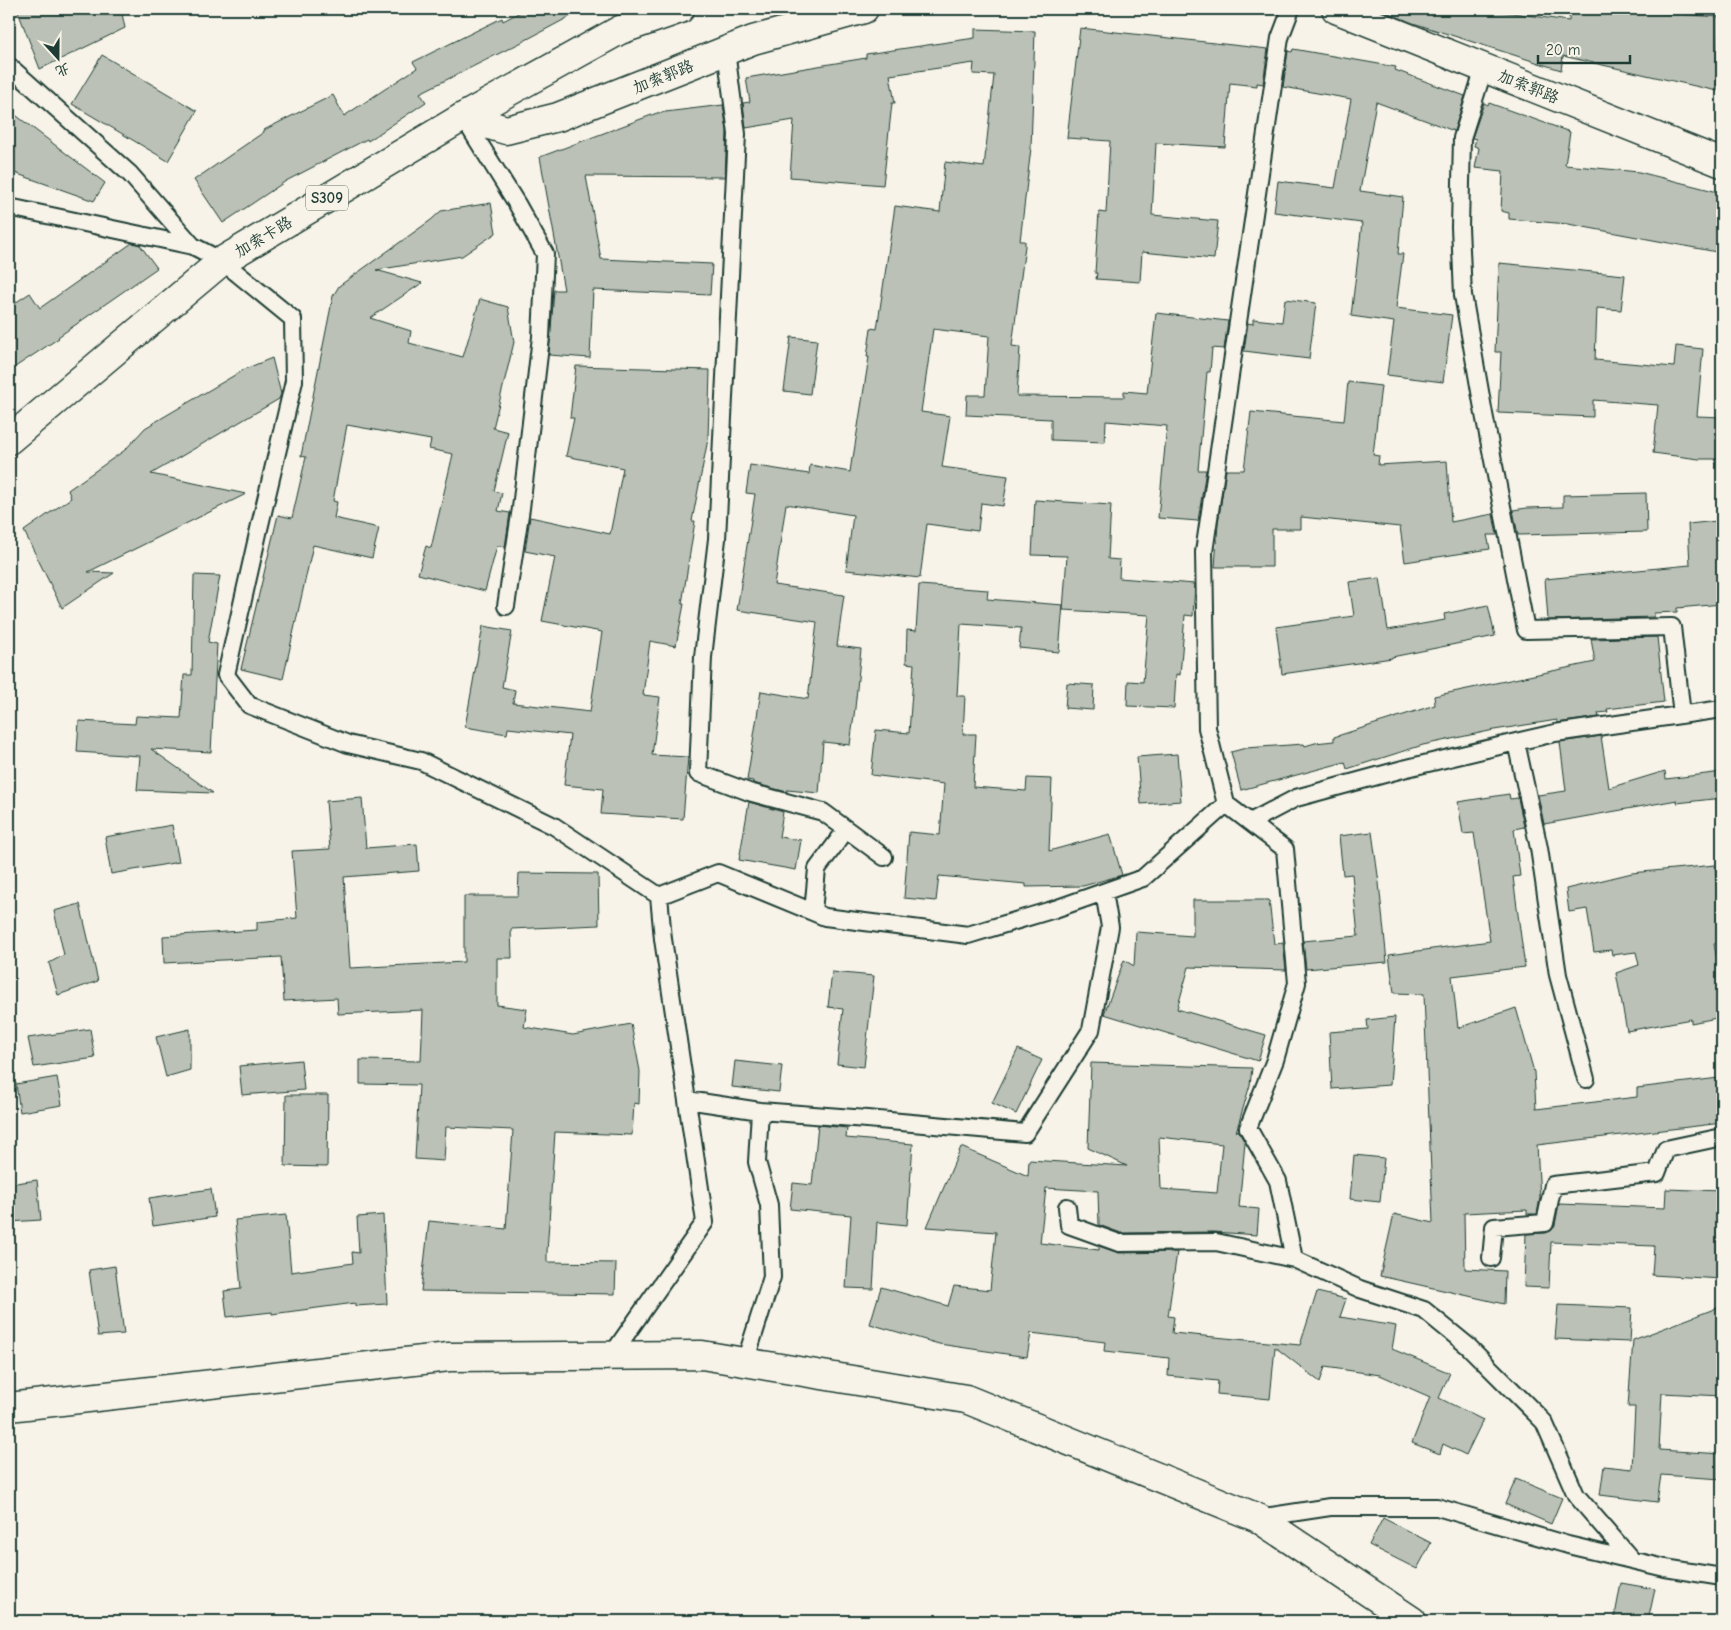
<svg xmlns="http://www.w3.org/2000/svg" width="1731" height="1630" viewBox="0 0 1731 1630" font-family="'Comic Neue','LXGW WenKai TC',sans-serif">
  <rect width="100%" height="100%" fill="#f7f3e8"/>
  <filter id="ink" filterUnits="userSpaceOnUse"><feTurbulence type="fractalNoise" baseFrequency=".02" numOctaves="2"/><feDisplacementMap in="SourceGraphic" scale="10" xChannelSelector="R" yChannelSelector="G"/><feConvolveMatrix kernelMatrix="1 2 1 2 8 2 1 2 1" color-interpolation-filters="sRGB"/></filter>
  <g filter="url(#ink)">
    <!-- building -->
    <path fill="#bbc1b6" stroke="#1f3d34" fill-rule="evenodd" d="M17 9H121L125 28 40 69Z
      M526 9H584L522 42 420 93 426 102 368 141 367 139 286 181 223 223 194 180 264 132V130L333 95 344 116 417 68 413 62 502 18 503 21Z
      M1386 9H1484L1569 21 1570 9H1606L1720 17 1717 91 1563 56 1561 70 1413 23 1386 12Z
      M1080 28 1268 49 1263 84 1257 83V86L1230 83 1225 147 1156 143 1152 215 1218 221 1214 259 1142 252 1140 282 1096 279 1097 273H1095L1099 212 1106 213 1110 141 1067 138Z
      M975 29 1035 31 1031 148 1020 241H1025V246L1012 346 1020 347 1017 396 1124 397V391L1147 393 1156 313 1228 321 1224 349 1212 348 1210 372H1207L1198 470H1206L1198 521 1158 518 1167 426 1106 421 1105 442 1051 440V419L966 415 967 395H985L989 336 933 329 921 412 950 416 942 467 1008 476 1003 506 981 503 978 531 927 524 920 578 846 570 853 515 786 504 774 585 844 595 837 646 861 649 855 708 850 745 823 742 819 793 787 790V792L753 783V781L747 780 761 691 808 699 817 622 737 610 755 494 746 493 750 465 809 474 810 465 850 472 852 458H853L869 357H867L871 328 877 329 895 206 940 212 945 162 984 167 994 75 973 74 974 63 890 75 895 103H892L883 185 790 177 794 120 746 128 743 103 750 102 746 78 866 58V54L975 38Z
      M1293 49 1396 67 1395 70 1465 96 1454 131 1376 102 1360 191 1403 197 1398 254H1403L1396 308 1452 315 1443 382 1387 375 1394 322 1351 316 1362 223 1274 212 1278 181 1335 188 1351 99 1283 87 1288 51 1292 52Z
      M102 55 197 111 168 161 72 104Z
      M1484 103 1488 105 1489 103 1570 132 1565 165 1639 172 1722 193V253L1568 224 1509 219V213L1501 211 1503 171 1475 168 1479 148 1474 146 1476 139 1472 138Z
      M723 105 727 131 725 177 586 176 601 259 712 264 710 295 593 290 590 358 549 355 554 290H564L540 157 657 113Z
      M9 110 105 183 94 201 9 171Z
      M491 203 496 233 462 256 376 270 422 283 370 318 411 331 409 343 463 357 480 299 508 307 514 342 493 428 508 432 494 491 502 493 498 511 510 513 505 547 497 546 485 591 418 574 426 546 431 548 453 454 429 449 431 440 347 425 333 501 337 502 334 518 379 528 372 558 313 545 283 679 241 669 278 515 292 518 306 457 301 456 333 296 339 286 431 220 441 211Z
      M132 243 140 245 157 268 58 337 59 338 9 371V307L30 293 40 308Z
      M1499 263 1625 275 1621 310 1597 308 1595 360 1674 367 1676 346 1703 349 1697 416 1722 417V459H1699L1653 453 1658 405 1593 400V417L1498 413 1501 352H1495Z
      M1285 299 1316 303 1309 359 1244 351 1248 323 1253 324V319L1282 322Z
      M791 337 817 340 810 394 784 391Z
      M272 358 281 394 279 399 151 474 246 494 88 572 114 573 62 608 24 531 71 498 68 490 125 450 145 428 245 369Z
      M576 366 710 370 708 439 692 521H695L682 604H684L676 646 650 641 643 695 660 697 652 755 688 757 683 819 601 814 603 789 564 785 570 735 508 728 507 734 465 727 483 626 512 631 502 687 515 690 513 703 590 712 602 632 542 621 555 557 525 551 530 517 610 534 623 468 566 456 574 418H570Z
      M1348 382 1381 386 1373 455 1379 456 1378 465 1447 461 1451 522 1493 514 1497 535H1487L1490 549 1405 562 1400 527 1301 517V529H1272V567H1215L1218 523 1226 470H1244L1251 412 1344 421Z
      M1646 493 1647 532 1518 535 1513 510 1527 508 1563 507V495Z
      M1035 500 1111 505 1108 559 1120 560 1119 578 1195 584 1193 616 1185 615 1180 675 1176 674 1174 708 1127 706 1128 681 1143 682 1149 615 1063 610 1067 556 1032 555Z
      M1717 521 1722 572V604L1677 608V612L1654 613V617L1548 620 1545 579 1690 565 1688 524Z
      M194 575 220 576 208 642 217 644 211 752 151 749 213 793 137 790 140 756 77 752 79 721 135 724 136 716 181 718 184 675H192Z
      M1380 578 1388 630 1445 620 1444 614 1488 605 1495 636 1392 657V658L1282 674 1276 627 1354 616 1349 582Z
      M919 585 988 590 987 599 1063 605 1059 652 1019 648 1021 628 961 624 957 696H965L963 734H976L973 787 1026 791 1027 778 1052 779 1049 851 1110 834 1122 875 1083 886 1026 887V884L939 876 936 901 904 898 909 832 940 835 944 784 871 775 876 730 909 733 914 664 906 663 907 630 916 631Z
      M1657 637 1664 702 1607 709 1608 712 1598 713 1599 717 1557 723V720L1494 730 1423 745 1347 769 1345 762 1241 790 1231 752 1246 748 1304 744 1305 746 1315 743 1334 741V737L1435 705 1434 696 1595 662 1591 639Z
      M1067 683 1094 685 1093 710 1065 708Z
      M1601 736 1609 788 1665 771 1666 779 1722 772V798L1677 803V800L1544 824 1538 795 1566 791 1560 742Z
      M1177 754 1181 801 1141 804 1137 757Z
      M1509 794 1510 799 1518 798 1524 827 1514 829 1520 876 1513 877 1525 967 1452 976 1458 1028 1516 1008 1534 1072 1536 1109 1637 1097V1088L1719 1078 1722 1102V1123L1537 1145 1540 1198 1537 1214H1527V1210L1464 1213 1465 1269 1505 1271 1504 1304 1380 1276 1394 1214 1433 1223 1424 994 1394 993 1389 955 1490 941 1474 833 1463 834 1458 802Z
      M362 798 366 848 417 844 419 871 344 877 350 968 464 962V896H518L519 873 598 874 599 925 511 929 512 958H497V1005L527 1009 524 1027 573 1035 631 1024 640 1071 639 1104 634 1103 632 1135 555 1132 547 1252V1262L616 1263 615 1294 421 1291 429 1221 506 1229 513 1130 446 1127 444 1161 415 1159 419 1085 360 1084V1060L421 1061 423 1010 338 1014 337 998 284 1001 281 957 164 963 163 936 257 930V922L297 918 292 851 330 849 326 801Z
      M749 802 783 812 779 837 801 840 796 870 739 860Z
      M172 825 179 862 111 874 105 837Z
      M1372 832 1379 883 1387 962 1306 969 1303 941 1358 936 1352 874 1343 875 1339 836Z
      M1715 865 1718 898 1722 897V943L1714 944 1722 985V1017L1691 1023V1019L1627 1031 1616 973 1639 965 1636 952 1612 955 1611 950 1594 952 1587 909 1569 912 1566 889 1632 873Z
      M1193 900H1269L1274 944 1283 943 1286 970 1189 967 1177 1009 1266 1035 1258 1061 1104 1014 1124 960 1134 966 1136 932 1193 936Z
      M80 904 98 981 58 995 49 963 64 955 54 911Z
      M832 972 874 976 864 1067 837 1064 843 1009 828 1007Z
      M1395 1017 1390 1085 1332 1089 1329 1032 1368 1029 1367 1020Z
      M90 1029 95 1058 34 1067 28 1038Z
      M190 1029V1070L166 1077 156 1037Z
      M1018 1049 1042 1060 1016 1114 992 1103Z
      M301 1060 304 1090 242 1095 239 1066Z
      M735 1061 782 1066 779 1092 732 1087Z
      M1091 1063 1252 1068 1250 1085 1236 1132 1238 1130 1245 1143 1239 1207 1259 1209 1257 1235 1214 1232 1121 1233 1099 1225 1098 1191 1046 1188 1040 1243 1099 1250V1246L1119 1253 1177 1252 1168 1316 1174 1317 1172 1333 1300 1345 1317 1292 1346 1299 1340 1317 1396 1326 1392 1349 1450 1373 1439 1398 1483 1420 1466 1455 1443 1444 1440 1454 1412 1443 1430 1397 1380 1375 1325 1367 1320 1382 1275 1347 1270 1399 1217 1394 1218 1381 1168 1376 1169 1358 1104 1351 1105 1342 1031 1333 1027 1357 939 1344 870 1324 881 1287 948 1306 954 1286 990 1290 996 1232 927 1227 961 1147 1028 1176 1029 1160 1127 1166 1088 1148ZM1159 1137 1222 1144 1217 1193 1161 1189Z
      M57 1077 62 1105 20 1112 16 1084Z
      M286 1095H328L327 1167 285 1166Z
      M818 1125 847 1128 846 1138 913 1144 907 1225 877 1222 873 1289 846 1288 851 1215 790 1209 793 1183 812 1185Z
      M1354 1155 1384 1158 1380 1202 1350 1199Z
      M37 1180 41 1220 9 1222V1184Z
      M211 1189 215 1217 153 1226 149 1198Z
      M1666 1189 1722 1191V1279L1652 1275 1654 1246 1551 1242 1549 1288 1524 1287 1526 1234 1546 1233 1552 1230 1555 1225 1559 1204 1665 1208Z
      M286 1215 291 1272 353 1263 352 1252 359 1253 357 1217 383 1215 387 1304 355 1306V1303L272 1314V1312L227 1317 224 1291 241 1289 235 1220Z
      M115 1266 124 1334 98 1336 89 1270Z
      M1558 1305 1632 1308 1630 1342 1555 1339Z
      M1722 1306V1396L1662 1393 1659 1450 1722 1454V1479L1661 1475 1657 1502 1600 1495 1604 1466 1632 1469 1635 1407H1628L1633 1340Z
      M1516 1479 1562 1498 1551 1524 1505 1504Z
      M1383 1518 1431 1543 1417 1569 1369 1545Z
      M1621 1583 1655 1589 1648 1621H1614Z"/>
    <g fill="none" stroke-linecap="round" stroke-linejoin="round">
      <!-- lane casing -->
      <g stroke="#1f3d34" stroke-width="20">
        <path id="lane" d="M1291 9 1280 38 1204 552 1207 728 1226 804 1285 849 1297 983 1275 1060 1248 1128 1278 1181 1294 1259
          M726 51 737 134 717 539 703 657 698 773 749 792 823 812 884 857
          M9 66 130 174 193 246
          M1484 68 1462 138 1460 227 1463 295 1484 414 1526 630 1672 627 1682 715
          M463 117 517 204 545 254 541 337 521 508 506 606
          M9 207 193 246 222 261 293 319 294 381 259 529 226 675 249 705 348 744 421 761 554 826 659 896 663 939 705 1222 611 1356
          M1516 742 1539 848 1558 975 1586 1079
          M1250 822 1296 798 1403 769 1516 742 1555 733 1722 709
          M659 896 718 873 825 917 968 935 1055 909 1143 878 1226 804
          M813 912 817 869 846 830
          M687 1100 760 1111 867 1119 1025 1133 1091 1030 1110 927 1104 892
          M1067 1207 1069 1225 1119 1243 1216 1242 1294 1259 1360 1289 1424 1310 1468 1346 1544 1422 1576 1495 1632 1560
          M1491 1258 1494 1227 1545 1223 1553 1185 1657 1173 1666 1149 1722 1137
          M745 1362 772 1277 769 1205 757 1162 760 1111
          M1258 1518 1330 1507H1437L1568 1545 1665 1568 1722 1577"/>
      </g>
      <!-- street casing -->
      <g stroke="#1f3d34" stroke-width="31">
        <path id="street" d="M1336 9 1722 163
          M463 117 506 130 558 117 753 40 864 9"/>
      </g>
      <!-- secondary casing -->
      <g stroke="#1f3d34" stroke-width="31">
        <path id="secondary" d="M9 1407 449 1357 702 1355 966 1399 1258 1518 1412 1621"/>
      </g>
      <!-- primary casing -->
      <g stroke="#1f3d34" stroke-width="31">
        <path id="primary" d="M9 440 222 261 463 117 620 30 680 9"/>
      </g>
      <!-- lane -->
      <use href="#lane" stroke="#f7f3e8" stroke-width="16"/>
      <!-- street -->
      <use href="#street" stroke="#f7f3e8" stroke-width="28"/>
      <!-- secondary -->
      <use href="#secondary" stroke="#f7f3e8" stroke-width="28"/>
      <!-- primary -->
      <use href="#primary" stroke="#f7f3e8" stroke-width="28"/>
    </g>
  </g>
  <g text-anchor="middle" stroke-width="5" stroke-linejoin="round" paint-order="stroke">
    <!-- shield labels -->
    <rect fill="#f7f3e8" stroke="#60746a" stroke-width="1" x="306" y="185.5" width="42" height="25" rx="4"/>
    <g font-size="15" font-weight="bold" fill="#1f3d34">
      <text x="327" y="203">S309</text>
    </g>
    <!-- street labels -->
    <g font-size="16" fill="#1f3d34" stroke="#f7f3e8">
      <text transform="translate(663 76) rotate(-22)" y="6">加索郭路</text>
      <text transform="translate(1529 86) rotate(22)" y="6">加索郭路</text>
      <text transform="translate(263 236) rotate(-31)" y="6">加索卡路</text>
    </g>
  </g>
  <!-- margin -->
  <rect width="1731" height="1630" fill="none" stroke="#f7f3e8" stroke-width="30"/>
  <rect x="15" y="15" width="1701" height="1600" fill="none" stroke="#1f3d34" stroke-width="2" filter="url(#ink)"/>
  <!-- north arrow -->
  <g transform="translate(58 58) rotate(159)" stroke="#f7f3e8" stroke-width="4" paint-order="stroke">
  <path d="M0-4L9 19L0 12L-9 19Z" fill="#1f3d34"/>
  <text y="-8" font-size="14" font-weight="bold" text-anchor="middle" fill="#1f3d34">北</text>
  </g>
  <!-- scale -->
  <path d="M1538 55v8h92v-8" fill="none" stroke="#1f3d34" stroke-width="2.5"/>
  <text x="1546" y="55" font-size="15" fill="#1f3d34" stroke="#f7f3e8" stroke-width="4" paint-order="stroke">20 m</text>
</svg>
